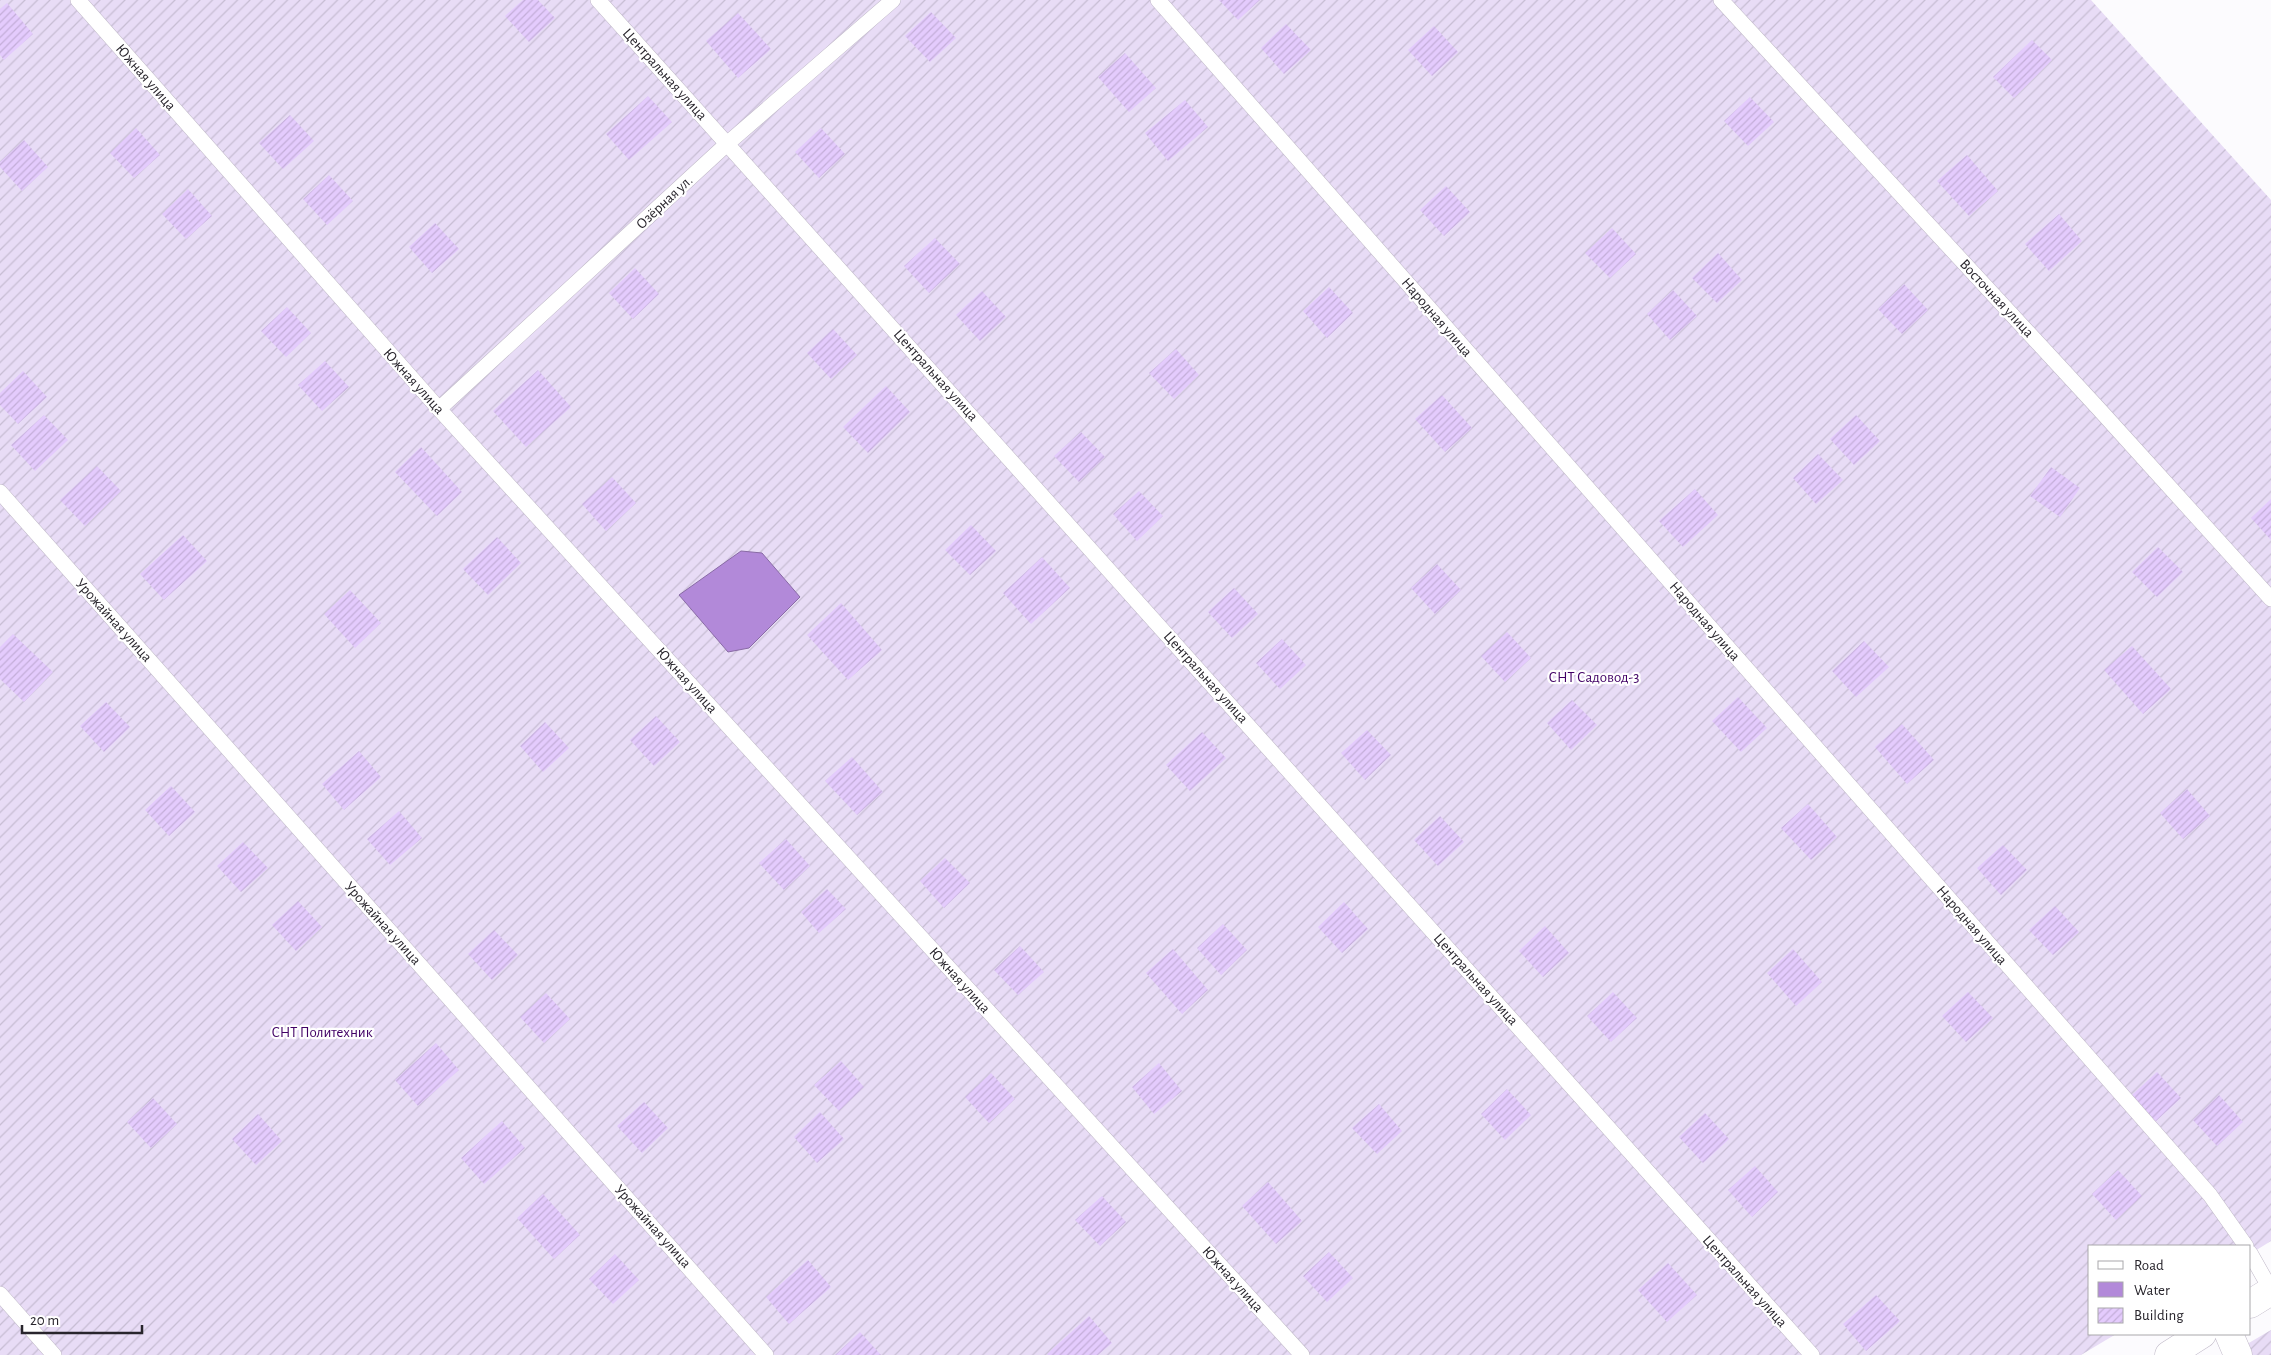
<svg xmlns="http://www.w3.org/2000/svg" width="2271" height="1355" viewBox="0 0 2271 1355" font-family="'Alegreya Sans',sans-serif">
  <defs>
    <pattern id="garden-furrows" width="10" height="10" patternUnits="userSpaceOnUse" patternTransform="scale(1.25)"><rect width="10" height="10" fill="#e8dcf6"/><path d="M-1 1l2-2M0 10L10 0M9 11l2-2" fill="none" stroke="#c7bdd3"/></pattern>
    <pattern id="building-hatch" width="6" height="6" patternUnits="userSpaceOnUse" patternTransform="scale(1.25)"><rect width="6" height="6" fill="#e4cbfd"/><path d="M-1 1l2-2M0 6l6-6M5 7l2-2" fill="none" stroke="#c4aed9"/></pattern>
  </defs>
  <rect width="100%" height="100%" fill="#fcfbfe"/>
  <!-- garden -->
  <path fill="url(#garden-furrows)" d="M0 0H2091L2271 200V1241L2250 1254V1246H2090V1334H2116L2081 1355H0Z
    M2271 1330V1355H2250L2242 1347Z"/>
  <!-- water -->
  <path fill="#b289d9" stroke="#896ba5" d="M741 551 762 553 800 597 749 648 728 652 679 595Z"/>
  <!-- building -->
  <path fill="url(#building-hatch)" d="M523 0H538L555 18 529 42 505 16Z
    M1219 0H1260L1238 20Z
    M7 3 33 34 4 60 0 55V9Z
    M931 12 956 38 930 62 905 36Z
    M738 13 771 49 738 78 706 41Z
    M1286 24 1311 50 1284 74 1261 48Z
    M1434 26 1458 52 1432 76 1408 50Z
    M2032 40 2052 60 2014 98 1993 77Z
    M1125 53 1156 88 1129 112 1098 77Z
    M648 96 672 122 629 160 606 134Z
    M1750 97 1774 122 1748 146 1724 121Z
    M1185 100 1208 127 1168 161 1145 133Z
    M290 115 314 141 283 169 259 143Z
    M136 128 160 155 134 178 110 153Z
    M821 128 845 154 819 178 795 152Z
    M24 140 48 167 22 191 0 167V162Z
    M1967 155 1998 191 1969 216 1937 181Z
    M329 175 353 201 327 225 303 199Z
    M1446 186 1470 212 1444 236 1420 210Z
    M188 189 212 216 186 239 162 214Z
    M2059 214 2082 241 2049 271 2025 244Z
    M435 223 459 249 432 273 409 247Z
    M1612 228 1636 254 1610 278 1585 253Z
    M935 238 960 264 929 293 904 266Z
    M1718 253 1742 280 1717 303 1692 278Z
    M635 268 659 294 633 319 609 293Z
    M1904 284 1928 310 1902 334 1878 309Z
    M1329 287 1353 313 1327 338 1303 311Z
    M1673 290 1697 316 1670 340 1647 314Z
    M982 291 1006 317 980 341 956 315Z
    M287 307 311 333 286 357 261 331Z
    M833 329 857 355 831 379 807 353Z
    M1176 349 1199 375 1174 399 1149 373Z
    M325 361 349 387 322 411 298 385Z
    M538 370 571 407 526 447 493 411Z
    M23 371 47 397 18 424 0 405V393Z
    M886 386 910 412 868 453 843 427Z
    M1442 395 1472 428 1445 452 1415 419Z
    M44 415 68 440 35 471 11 445Z
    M1856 415 1880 441 1854 465 1830 439Z
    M1081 432 1105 457 1079 482 1054 456Z
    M421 447 462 492 437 516 395 472Z
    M1818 454 1843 480 1816 504 1793 478Z
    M97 466 121 491 85 526 60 500Z
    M2051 467 2080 488 2060 517 2030 496Z
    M612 477 636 503 606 531 582 504Z
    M1695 489 1718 515 1683 547 1659 521Z
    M1139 491 1163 516 1137 541 1113 514Z
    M2271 499V540L2251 518Z
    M971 525 996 551 970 575 945 550Z
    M183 535 207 561 164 600 140 574Z
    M497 537 521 563 488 595 463 569Z
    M2158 547 2183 572 2157 597 2132 572Z
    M1042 557 1070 588 1031 624 1003 593Z
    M1437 564 1461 590 1435 614 1411 588Z
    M1234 588 1258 614 1232 638 1208 612Z
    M350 590 381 623 355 648 324 614Z
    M841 603 882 650 848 680 807 635Z
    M1507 632 1531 658 1505 682 1481 656Z
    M13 634 53 672 24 702 0 679V647Z
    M1282 639 1306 665 1280 689 1256 663Z
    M1864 641 1889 667 1856 697 1832 671Z
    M2132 646 2171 689 2143 714 2104 670Z
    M1738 697 1767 728 1741 752 1712 721Z
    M1572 700 1597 725 1571 750 1547 723Z
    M106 702 130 727 104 752 80 726Z
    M656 716 680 742 654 766 630 740Z
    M545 722 569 748 543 772 520 746Z
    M1902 724 1934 760 1907 784 1875 747Z
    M1367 730 1391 755 1365 780 1341 753Z
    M1202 732 1226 758 1190 791 1166 765Z
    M359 751 381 777 344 810 322 784Z
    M852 757 883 792 857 815 825 781Z
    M171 786 195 812 169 836 145 810Z
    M2187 789 2210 816 2183 839 2160 813Z
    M1808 804 1837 837 1811 860 1781 828Z
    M399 811 422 838 390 865 367 839Z
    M1440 816 1464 842 1438 866 1414 840Z
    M786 839 810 866 784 890 759 863Z
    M243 842 268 868 241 892 217 866Z
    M2003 845 2027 870 2001 895 1977 868Z
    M945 858 970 883 944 908 920 881Z
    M827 889 846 909 819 933 801 912Z
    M298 901 322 927 296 951 272 925Z
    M1344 902 1368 929 1342 953 1318 927Z
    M2055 906 2079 932 2053 955 2029 930Z
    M1223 924 1247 950 1221 975 1197 948Z
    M1545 926 1569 953 1543 977 1519 951Z
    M494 930 518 955 492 980 468 954Z
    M1020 946 1044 972 1018 995 994 970Z
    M1173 949 1208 990 1182 1014 1146 973Z
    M1793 949 1822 982 1796 1006 1767 973Z
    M1613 992 1637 1018 1611 1042 1587 1016Z
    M1968 992 1993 1018 1966 1042 1942 1016Z
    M546 993 570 1019 544 1043 520 1017Z
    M436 1043 459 1070 418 1106 395 1080Z
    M841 1061 864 1087 839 1111 814 1085Z
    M1159 1063 1182 1091 1154 1114 1132 1087Z
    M2157 1072 2181 1098 2155 1122 2131 1096Z
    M991 1073 1015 1099 989 1123 965 1097Z
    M1507 1089 1531 1115 1505 1140 1481 1114Z
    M2219 1095 2243 1122 2217 1146 2193 1120Z
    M153 1098 177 1124 151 1148 127 1122Z
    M644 1102 668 1128 642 1153 617 1126Z
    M1379 1104 1402 1131 1377 1154 1352 1128Z
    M820 1112 844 1139 817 1163 794 1137Z
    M1705 1113 1729 1139 1703 1163 1679 1137Z
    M258 1114 282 1141 256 1165 232 1139Z
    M502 1121 525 1148 484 1184 461 1158Z
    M1755 1166 1778 1192 1752 1217 1728 1190Z
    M2118 1170 2142 1196 2116 1220 2092 1194Z
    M1268 1182 1302 1221 1276 1244 1242 1206Z
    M543 1194 580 1235 554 1259 517 1218Z
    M1102 1196 1126 1222 1100 1246 1075 1220Z
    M1329 1252 1353 1278 1327 1302 1303 1276Z
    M615 1254 639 1280 613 1304 589 1279Z
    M808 1260 831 1287 789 1324 766 1297Z
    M1668 1263 1697 1295 1667 1322 1638 1290Z
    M1876 1295 1900 1321 1866 1351 1843 1324Z
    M1089 1316 1112 1343 1098 1355H1048L1047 1354Z
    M860 1332 881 1355H835Z"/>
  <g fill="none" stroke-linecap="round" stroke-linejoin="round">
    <!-- lane casing -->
    <g stroke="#c0b9c8" stroke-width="16">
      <path id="lane" d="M78 0 439 409 1302 1355
        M598 0 1812 1355
        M1158 0 2210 1195 2246 1246
        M1721 0 2098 408 2271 599
        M439 409 728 143 893 0
        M0 492 766 1355
        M2250 1253 2271 1290
        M0 1294 54 1355"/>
    </g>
    <!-- street casing -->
    <g stroke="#c0b9c8" stroke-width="29">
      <path id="street" d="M2250 1304 2271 1291
        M2229 1334 2238 1355
        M2169 1355 2202 1334"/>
    </g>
    <!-- lane -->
    <use href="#lane" stroke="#fff" stroke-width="15"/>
    <!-- street -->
    <use href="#street" stroke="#fff" stroke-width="28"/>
  </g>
  <g text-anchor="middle" stroke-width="4.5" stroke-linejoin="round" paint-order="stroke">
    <!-- street labels -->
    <g font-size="15" fill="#28252c" stroke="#fff">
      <text transform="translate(665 74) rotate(48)" y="5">Центральная улица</text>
      <text transform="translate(146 77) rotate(49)" y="5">Южная улица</text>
      <text transform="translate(664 202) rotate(-43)" y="5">Озёрная ул.</text>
      <text transform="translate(1997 298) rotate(47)" y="5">Восточная улица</text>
      <text transform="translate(1437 317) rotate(49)" y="5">Народная улица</text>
      <text transform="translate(936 375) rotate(48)" y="5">Центральная улица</text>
      <text transform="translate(414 381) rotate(48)" y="5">Южная улица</text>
      <text transform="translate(114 620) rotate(48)" y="5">Урожайная улица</text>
      <text transform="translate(1705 621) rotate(49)" y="5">Народная улица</text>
      <text transform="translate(1206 677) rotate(48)" y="5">Центральная улица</text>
      <text transform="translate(687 680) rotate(48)" y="5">Южная улица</text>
      <text transform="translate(383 923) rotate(48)" y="5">Урожайная улица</text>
      <text transform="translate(1972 925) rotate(49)" y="5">Народная улица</text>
      <text transform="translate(1476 979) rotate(48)" y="5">Центральная улица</text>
      <text transform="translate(960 980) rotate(48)" y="5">Южная улица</text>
      <text transform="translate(653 1226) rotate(48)" y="5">Урожайная улица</text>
      <text transform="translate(1233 1279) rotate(48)" y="5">Южная улица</text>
      <text transform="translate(1745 1281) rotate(48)" y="5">Центральная улица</text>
    </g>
    <!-- park labels -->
    <g font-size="15" fill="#410065" stroke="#fff">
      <text x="1594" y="682">СНТ Садовод-3</text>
      <text x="322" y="1037">СНТ Политехник</text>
    </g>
  </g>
  <!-- legend -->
  <rect x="2088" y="1245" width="162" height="90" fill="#ffffff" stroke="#a9a8ab"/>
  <rect x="2098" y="1261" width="25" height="8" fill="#ffffff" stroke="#a9a8ab"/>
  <text x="2134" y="1270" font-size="15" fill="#28252c">Road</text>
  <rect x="2098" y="1282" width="25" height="15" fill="#b289d9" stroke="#a9a8ab"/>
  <text x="2134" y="1295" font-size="15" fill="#28252c">Water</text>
  <rect x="2098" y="1308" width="25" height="15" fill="url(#building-hatch)" stroke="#a9a8ab"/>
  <text x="2134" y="1320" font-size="15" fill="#28252c">Building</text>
  <!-- scale -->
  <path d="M22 1325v8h120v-8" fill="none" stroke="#28252c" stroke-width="2.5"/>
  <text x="30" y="1325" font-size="15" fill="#28252c" stroke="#ffffff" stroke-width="4" paint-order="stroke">20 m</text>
</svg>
